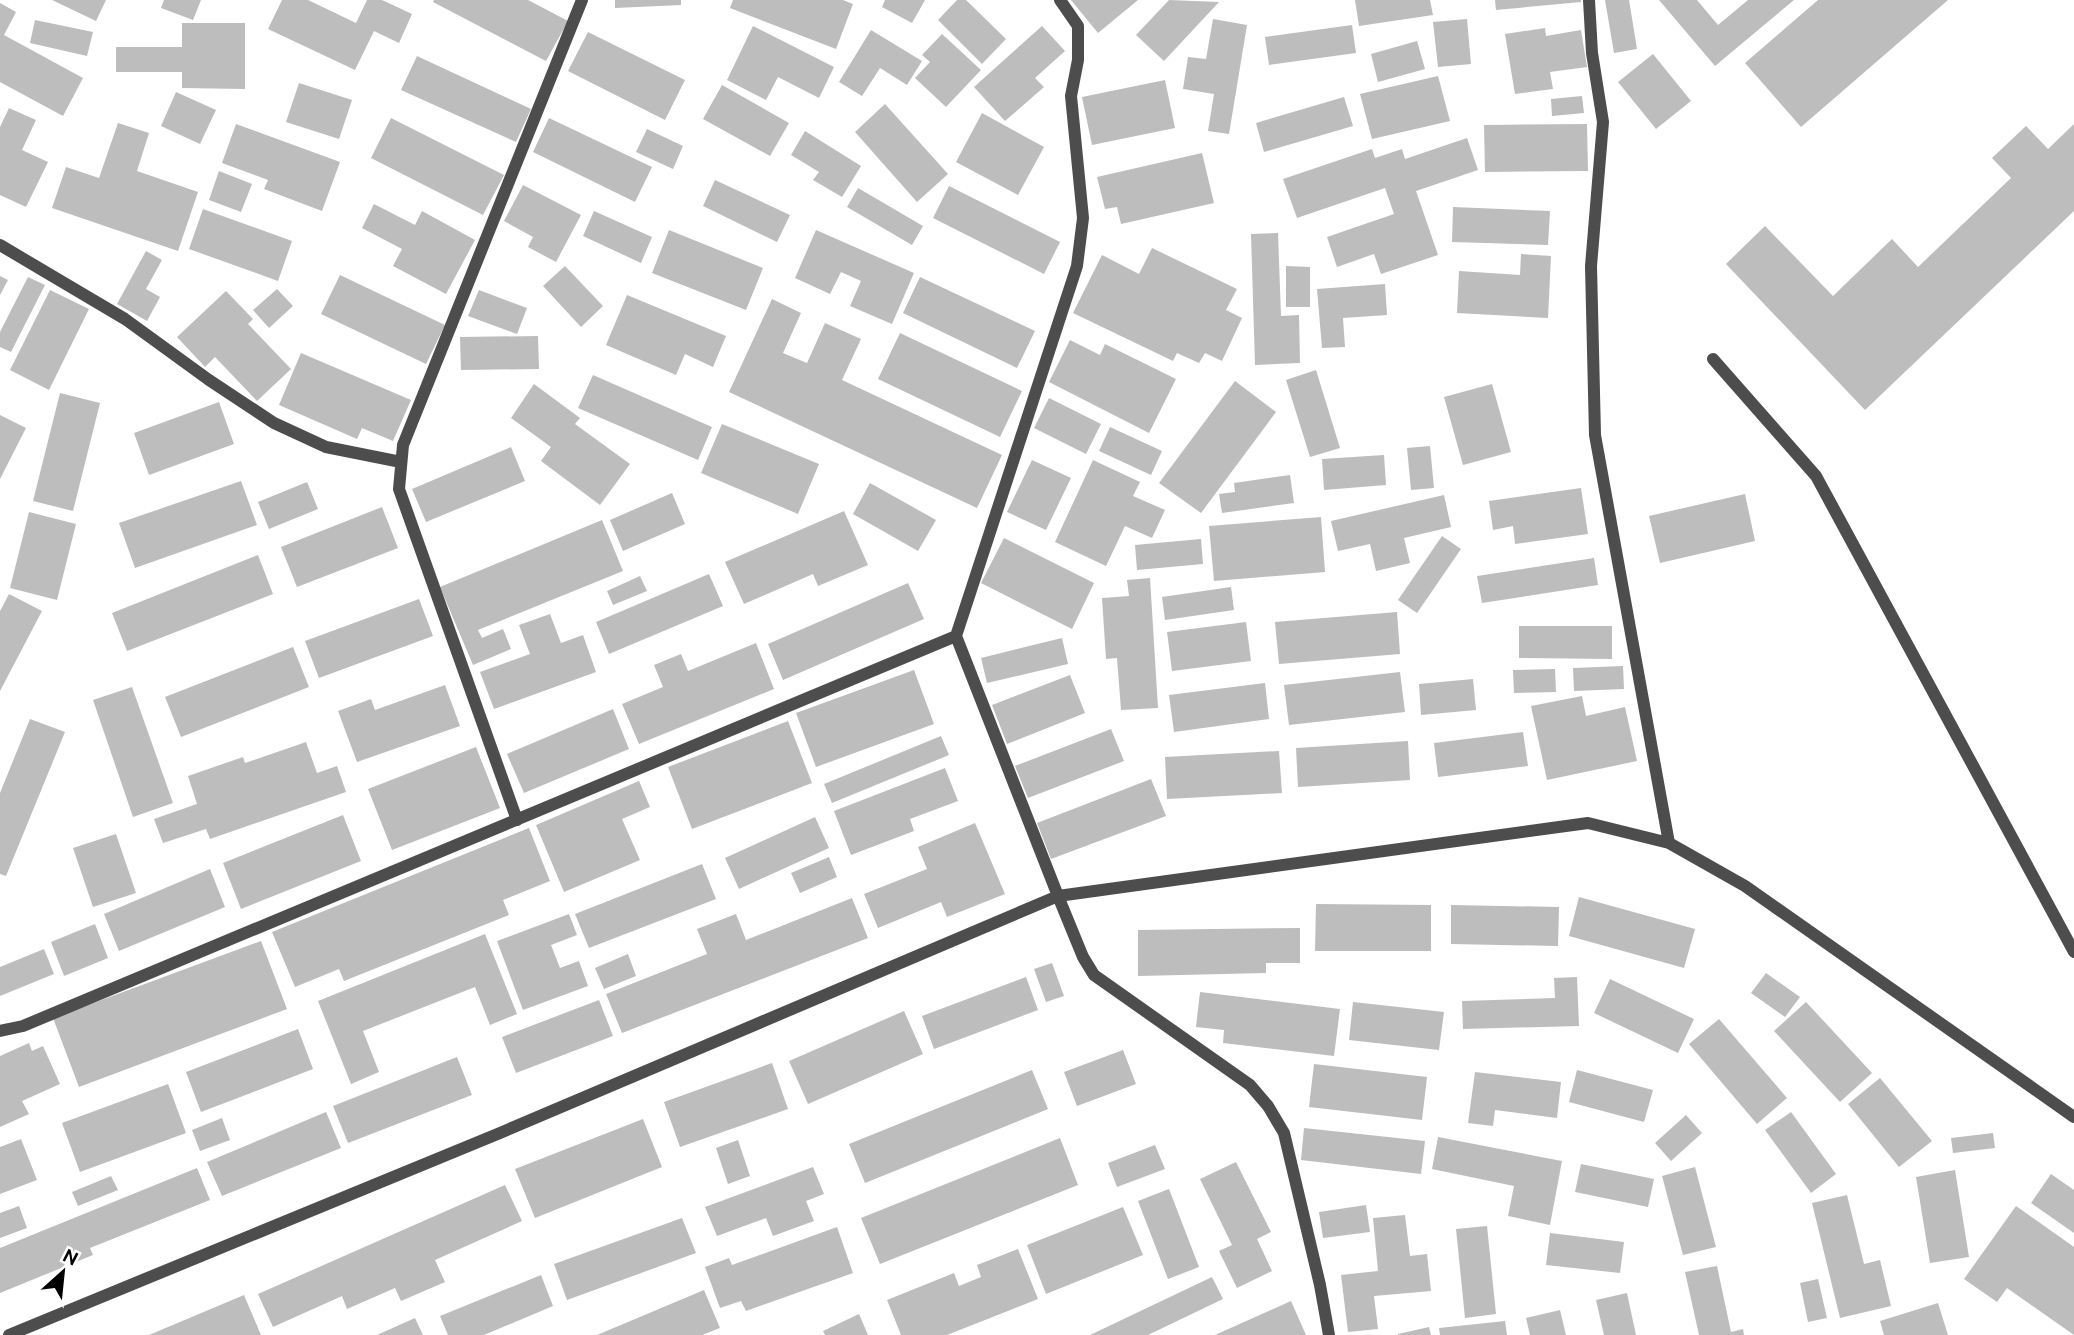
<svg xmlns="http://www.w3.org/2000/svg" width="2074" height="1335" viewBox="0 0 2074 1335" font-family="Ubuntu,sans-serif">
  <rect width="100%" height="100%" fill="#fff"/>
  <!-- building -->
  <path fill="#bdbdbd" d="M52 0H106L96 21Z
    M164 0H201L193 20 161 8Z
    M282 0H308L356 23 367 0H382L412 14 399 43 374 31 355 70 268 29Z
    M434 0H528L568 21 546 61 433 2Z
    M615 0H681V5L615 8Z
    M733 0H843L853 4 836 49 730 8Z
    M885 0H925L912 23 882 7Z
    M957 0H966L1006 39 982 64 938 20Z
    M1071 0H1138L1098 33Z
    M1169 0 1219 2 1164 61 1136 35Z
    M1355 0H1430L1433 15 1359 26Z
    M1495 0H1581V2L1496 10Z
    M1605 0H1629L1637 49 1614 53Z
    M1659 0H1697L1718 25 1748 0H1794L1715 66Z
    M1818 0H1948L1801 127 1745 63Z
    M0 3 16 12 4 35 83 78 63 116 0 82Z
    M1213 19 1247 25 1229 134 1208 131 1214 94 1183 89 1188 57 1206 59Z
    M1467 19 1471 64 1438 67 1433 22Z
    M35 20 93 32 87 56 30 43Z
    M182 23H245V89L182 88V72H116V47H182Z
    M1352 25 1356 53 1269 65 1265 37Z
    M753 26 834 67 819 98 778 77 766 100 727 80Z
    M1042 26 1065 51 1035 78 1044 87 1005 121 974 87Z
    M1545 28 1546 36 1581 30 1587 67 1550 72 1553 89 1515 94 1505 34Z
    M871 30 922 61 907 85 880 68 862 96 839 82Z
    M588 32 685 80 665 120 568 71Z
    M942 34 981 70 946 107 915 78 930 62 922 55Z
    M1417 41 1425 69 1378 82 1371 54Z
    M1653 54 1691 101 1656 129 1618 82Z
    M417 56 531 109 516 142 401 90Z
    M1438 76 1450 121 1372 139 1360 94Z
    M1165 80 1175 128 1092 145 1082 97Z
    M299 83 352 100 339 139 286 122Z
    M722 85 789 123 770 156 703 119Z
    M176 92 216 110 200 144 161 126Z
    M1582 96 1584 113 1552 116 1551 99Z
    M1344 97 1353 126 1264 152 1256 123Z
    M885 104 948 174 917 202 855 132Z
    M9 108 36 120 22 150 48 162 26 207 0 195V127Z
    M982 113 1044 147 1018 195 956 162Z
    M391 118 504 175 483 215 371 158Z
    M549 118 652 167 635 202 533 152Z
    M118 123 149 133 137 171 198 192 178 251 52 208 66 167 99 178Z
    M236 124 340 162 322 211 264 189 268 180 222 163Z
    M1587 124 1588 171 1485 172 1484 125Z
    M2074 124V211L1865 410 1726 264 1765 226 1833 296 1892 239 1918 267 2011 178 1992 158 2026 126 2048 149Z
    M647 129 683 146 673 169 636 152Z
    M805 131 861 166 842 197 813 180 819 172 791 155Z
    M1467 138 1478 170 1416 191 1438 255 1381 274 1374 254 1337 267 1327 237 1394 214 1385 188 1297 218 1283 179 1372 149 1375 158 1402 149 1405 159Z
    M1202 153 1214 203 1121 224 1117 207 1105 209 1097 177Z
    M219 171 252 184 241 212 209 200Z
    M715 180 790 215 777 242 703 206Z
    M523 185 581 215 556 262 528 247 533 237 504 221Z
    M949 186 1060 242 1044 274 933 218Z
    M858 188 923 226 912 245 847 207Z
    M374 204 415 225 422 211 475 240 446 294 393 266 402 249 362 228Z
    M1453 207 1550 211 1548 245 1452 242Z
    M203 209 292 241 278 281 189 249Z
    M594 211 652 237 641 263 583 236Z
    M669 230 763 268 746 310 652 273Z
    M816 230 914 273 892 324 850 306 861 281 841 272 830 294 795 278Z
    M1278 233 1281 316 1299 315 1300 363 1255 365 1251 234Z
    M1152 248 1237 289 1226 310 1242 318 1222 361 1205 353 1199 363 1177 353 1173 361 1073 313 1102 255 1139 274Z
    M146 251 162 260 146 289 160 297 147 321 117 304Z
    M1521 254 1551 256 1548 318 1457 313 1459 271 1520 275Z
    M565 266 603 306 581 327 543 286Z
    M1286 266 1310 267V307H1286Z
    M340 275 445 325 426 364 321 314Z
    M0 276 8 280 0 295Z
    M28 277 45 285 11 352 0 347V332Z
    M920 277 1035 331 1017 368 903 313Z
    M1385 284 1387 315 1343 318 1345 347 1322 348 1317 289Z
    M277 289 293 306 269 328 253 310Z
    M50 290 89 309 49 390 10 370Z
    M479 290 527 308 517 334 468 316Z
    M226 291 253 319 248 324 291 369 257 401 215 357 205 367 177 337Z
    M627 295 726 336 713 367 685 354 676 375 606 345Z
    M772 299 801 313 783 353 807 363 825 323 861 339 842 380 1002 455 977 508 729 392Z
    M900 333 1022 391 1000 437 878 379Z
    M538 336 539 369 461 370 460 337Z
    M1070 340 1100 355 1105 344 1176 379 1149 433 1049 382Z
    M301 353 411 400 393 441 362 428 357 439 279 405Z
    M1316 370 1340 448 1310 457 1286 380Z
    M593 375 712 427 698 460 578 408Z
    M1235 381 1276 412 1201 513 1159 483Z
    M534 384 580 418 575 424 630 464 600 505 541 461 551 447 511 418Z
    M1492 384 1511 452 1463 465 1444 397Z
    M60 393 100 403 73 511 33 501Z
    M1049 398 1101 424 1086 454 1034 428Z
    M219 402 234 444 149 475 134 433Z
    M0 415 26 428 0 479Z
    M722 424 819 464 798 514 701 473Z
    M1110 427 1162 451 1151 475 1099 451Z
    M1430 446 1434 488 1411 490 1407 448Z
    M511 447 525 481 426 522 412 489Z
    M1384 455 1386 485 1324 490 1322 459Z
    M1032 460 1071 478 1046 530 1007 512Z
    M1093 460 1140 482 1133 496 1165 510 1152 538 1125 526 1106 566 1055 542Z
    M1290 475 1294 503 1222 513 1219 494 1235 492 1234 483Z
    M241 481 257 525 135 568 119 523Z
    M307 482 318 509 269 529 258 502Z
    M870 483 936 520 918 551 853 514Z
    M1581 488 1588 534 1515 544 1513 526 1493 530 1489 501Z
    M672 493 685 524 623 551 610 520Z
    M1745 494 1755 541 1660 563 1649 516Z
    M1444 495 1451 527 1404 538 1410 563 1376 571 1370 544 1338 551 1331 521Z
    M382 507 398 548 297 587 281 547Z
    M844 511 868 565 818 586 813 574 744 604 725 562Z
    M29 512 76 524 57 600 10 588Z
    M1321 517 1325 572 1214 581 1209 526Z
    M602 520 623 571 478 630 482 638 503 629 511 649 473 665 440 587Z
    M1442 536 1461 549 1417 613 1398 600Z
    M1004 538 1094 583 1072 629 981 583Z
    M1201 539 1203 564 1137 570 1135 545Z
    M258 555 273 594 127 651 112 613Z
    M1594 558 1598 585 1482 603 1477 576Z
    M709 574 723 606 609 654 596 622Z
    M640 576 647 591 613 605 607 591Z
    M1150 578 1158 708 1121 710 1117 658 1106 659 1102 598 1129 596 1127 580Z
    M908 583 924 619 783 680 768 644Z
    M1231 587 1234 610 1165 620 1162 597Z
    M9 594 42 611 0 691V611Z
    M419 599 433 636 319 678 305 641Z
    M1397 612 1400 654 1279 664 1275 622Z
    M550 614 561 643 583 635 596 672 494 709 480 672 530 654 519 625Z
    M1246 622 1251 661 1172 671 1167 632Z
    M1519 626H1612V659L1519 658Z
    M1062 638 1068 664 987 683 981 658Z
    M756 643 774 689 639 744 622 704 663 687 654 665 681 654 688 671Z
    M293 647 309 687 181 737 165 697Z
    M1623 666 1624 689 1574 691 1573 668Z
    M1555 669 1556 692 1514 693 1513 670Z
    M914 670 934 724 816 767 796 713Z
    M1400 672 1405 712 1289 725 1284 685Z
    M1070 675 1085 713 1007 744 992 705Z
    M1473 679 1476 710 1421 715 1419 684Z
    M1265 683 1269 719 1174 732 1169 695Z
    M445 685 460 726 357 762 338 711 371 699 375 710Z
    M132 687 173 803 133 817 93 700Z
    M1582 696 1586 716 1625 707 1637 761 1547 780 1531 706Z
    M613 709 629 749 524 793 507 754Z
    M30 719 65 732 6 876 0 874V793Z
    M788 721 812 783 692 829 668 767Z
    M1111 729 1124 761 1028 798 1015 766Z
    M1523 732 1528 766 1438 777 1434 743Z
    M941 736 949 755 832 803 824 784Z
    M1408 741 1410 780 1298 787 1296 748Z
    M306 742 317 773 337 766 346 792 210 839 206 829 163 843 154 819 197 804 188 776 243 757 245 763Z
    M476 747 500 808 392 850 368 789Z
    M1279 751 1282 793 1167 799 1165 757Z
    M945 768 958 801 910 819 914 831 851 855 834 811Z
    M1151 779 1166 816 1051 859 1037 823Z
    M639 781 650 807 622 819 640 860 564 892 536 825Z
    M343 815 361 861 241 909 223 863Z
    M815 817 829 848 739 889 725 858Z
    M975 823 1005 894 947 917 941 902 878 928 864 894 927 869 918 847Z
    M529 828 550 881 503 900 509 915 344 981 339 969 295 987 272 932Z
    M116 834 136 893 93 907 73 848Z
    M829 857 837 877 800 893 791 873Z
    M702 864 716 899 589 948 575 914Z
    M210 869 225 907 119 951 104 914Z
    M1579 897 1695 929 1684 968 1569 936Z
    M852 898 868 938 622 1033 606 994 707 954 697 929 736 914 746 940Z
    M1316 904 1431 905V951H1315Z
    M1451 905 1559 907 1558 946 1451 944Z
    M569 914 577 935 551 945 560 968 579 961 588 986 523 1010 497 941Z
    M95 924 108 958 64 976 51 942Z
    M1300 928V963H1266V973L1138 976V930Z
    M485 934 517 1014 490 1025 475 987 363 1031 379 1072 351 1084 318 1001Z
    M261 941 287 1009 79 1087 53 1018Z
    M44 949 54 974 0 996V967Z
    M628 954 636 976 604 989 595 968Z
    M1052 963 1064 996 1046 1002 1034 969Z
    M1766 973 1800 997 1785 1017 1751 993Z
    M1026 977 1038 1010 934 1049 922 1016Z
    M1577 977 1579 1026 1463 1029 1462 1001 1555 998 1554 978Z
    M1610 979 1694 1019 1678 1053 1594 1013Z
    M1200 992 1340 1009 1334 1056 1223 1043 1224 1030 1196 1027Z
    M599 1000 613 1036 516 1073 502 1037Z
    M1353 1002 1444 1012 1439 1050 1349 1040Z
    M1806 1002 1872 1073 1840 1102 1774 1031Z
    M904 1011 923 1054 808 1104 789 1061Z
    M1719 1019 1787 1098 1757 1124 1689 1044Z
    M298 1029 313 1069 201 1112 186 1072Z
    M29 1043 32 1051 43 1046 60 1084 22 1101 29 1114 0 1127V1056Z
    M1123 1050 1136 1084 1077 1106 1064 1072Z
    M457 1057 472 1095 348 1143 333 1106Z
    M772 1063 788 1109 680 1147 664 1102Z
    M1314 1064 1427 1077 1422 1120 1309 1107Z
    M1032 1070 1048 1109 865 1183 849 1144Z
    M1577 1070 1653 1090 1644 1122 1569 1102Z
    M1475 1072 1561 1082 1557 1118 1495 1110 1493 1126 1468 1123Z
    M1880 1078 1932 1141 1899 1167 1848 1104Z
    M168 1084 186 1133 80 1172 62 1123Z
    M326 1112 341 1148 222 1196 207 1162Z
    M1791 1112 1836 1174 1811 1193 1765 1130Z
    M1686 1115 1702 1133 1671 1161 1655 1143Z
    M222 1118 230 1140 200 1151 192 1130Z
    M643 1119 662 1167 535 1218 515 1169Z
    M1304 1128 1425 1141 1421 1174 1301 1160Z
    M1993 1133 1995 1148 1953 1153 1951 1138Z
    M1438 1137 1562 1161 1550 1225 1508 1216 1514 1186 1432 1169Z
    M1060 1138 1078 1185 880 1264 861 1218Z
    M21 1139 37 1180 0 1194V1147Z
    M738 1140 750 1176 728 1184 716 1148Z
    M1155 1145 1165 1169 1117 1187 1108 1163Z
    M1236 1162 1271 1232 1257 1239 1272 1271 1237 1288 1219 1251 1232 1245 1200 1179Z
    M1581 1164 1654 1179 1648 1207 1575 1192Z
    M813 1167 824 1194 806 1201 814 1221 773 1236 766 1218 717 1236 705 1207Z
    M1695 1167 1716 1247 1683 1255 1662 1176Z
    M197 1168 210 1200 90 1248 93 1255 0 1293V1248Z
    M1955 1170 1969 1257 1930 1263 1916 1177Z
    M2051 1174 2074 1190V1233L2031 1203Z
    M111 1176 118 1190 78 1206 72 1192Z
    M505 1185 522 1221 435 1260 445 1282 401 1301 395 1288 347 1309 342 1296 273 1327 258 1294Z
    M1169 1189 1199 1267 1168 1279 1138 1201Z
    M1847 1195 1864 1264 1880 1260 1891 1306 1840 1318 1812 1203Z
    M1366 1205 1370 1232 1323 1238 1319 1212Z
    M19 1206 27 1228 0 1238V1213Z
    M2016 1206 2074 1247V1335L2007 1288 1997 1302 1964 1279Z
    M1123 1207 1143 1255 1046 1294 1027 1245Z
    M1405 1215 1410 1256 1427 1254 1431 1291 1374 1296 1378 1329 1348 1332 1341 1275 1378 1271 1373 1218Z
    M682 1218 696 1253 567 1300 554 1264Z
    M1487 1226 1496 1314 1465 1318 1456 1229Z
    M837 1227 853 1273 746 1311 741 1301 720 1308 705 1267 729 1258 732 1265Z
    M1550 1233 1624 1242 1620 1273 1546 1265Z
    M1018 1249 1038 1299 947 1335H901L887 1300 954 1273 959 1286 981 1277 977 1265Z
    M1717 1266 1731 1332 1743 1329 1744 1335H1699L1685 1272Z
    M541 1275 553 1306 484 1335H448L440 1316Z
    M1212 1277 1223 1299 1148 1335H1090Z
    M1818 1279 1827 1318 1808 1322 1800 1283Z
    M704 1290 720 1328 702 1335H597Z
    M1627 1293 1636 1335H1604L1596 1300Z
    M244 1295 261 1335H149Z
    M1291 1301 1306 1335H1215Z
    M1938 1303 1948 1335H1884L1880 1321Z
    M1560 1310 1566 1335H1530L1526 1318Z
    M859 1314 868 1335H825L823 1331Z
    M415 1318 423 1335H377Z
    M1505 1321 1507 1335H1440L1439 1328Z
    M1429 1327 1431 1335H1398V1334Z"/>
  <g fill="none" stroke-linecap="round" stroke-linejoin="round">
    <!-- minor -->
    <path stroke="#4d4d4d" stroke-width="12" d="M1589 0 1592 53 1603 122 1591 266 1595 435 1669 843
      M0 245 125 319 209 380 274 423 326 447 401 462
      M1713 359 1816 476 2074 952
      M956 636 1077 266 1083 218 1071 96 1078 60V26L1060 0
      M517 820 399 489 403 445 582 0
      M0 1031 23 1026 956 636 1058 896 1083 957 1094 975 1250 1085 1268 1106 1284 1133 1320 1285 1329 1335
      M9 1335 500 1133 1058 896 1588 823 1669 843 1745 886 2074 1117"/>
  </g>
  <!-- north arrow -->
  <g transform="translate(63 1272) rotate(27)" stroke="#ffffff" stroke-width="5" paint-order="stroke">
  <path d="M0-5L12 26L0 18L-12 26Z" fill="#000000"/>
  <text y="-10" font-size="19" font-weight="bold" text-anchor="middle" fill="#000000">N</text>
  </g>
</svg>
